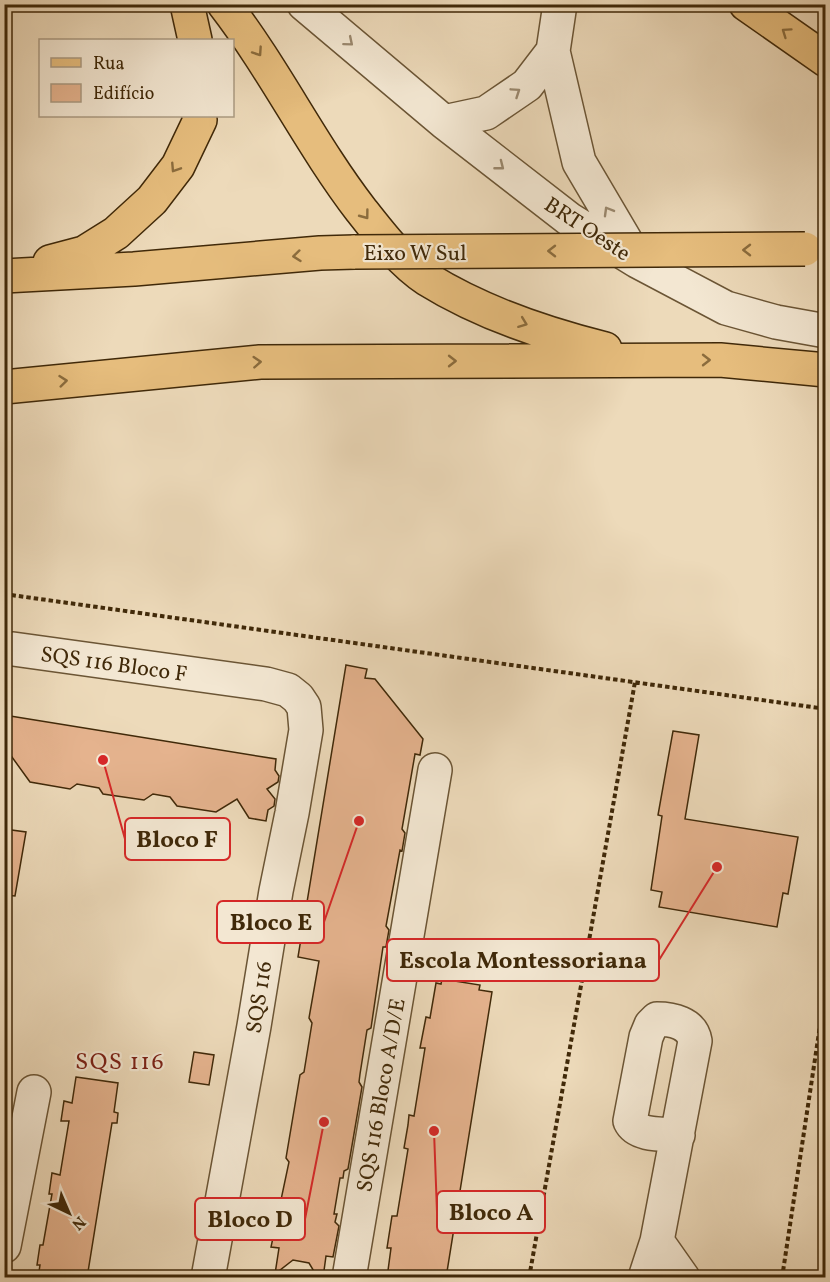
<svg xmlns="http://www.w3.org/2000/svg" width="830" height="1282" viewBox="0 0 830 1282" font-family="Vollkorn,serif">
  <rect width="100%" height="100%" fill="#eddaba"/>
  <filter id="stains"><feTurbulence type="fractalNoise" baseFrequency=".00333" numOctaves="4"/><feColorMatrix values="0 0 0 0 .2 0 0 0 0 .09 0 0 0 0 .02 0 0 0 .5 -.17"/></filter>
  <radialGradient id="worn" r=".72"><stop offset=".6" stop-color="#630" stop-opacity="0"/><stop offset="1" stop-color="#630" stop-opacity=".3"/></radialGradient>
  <!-- building -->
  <path fill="#e5b38e" stroke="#402909" stroke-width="1.5" d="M346 665 367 669 365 678 375 679 423 739 420 755 415 754 402 829 405 833 402 851 400 850 386 926 389 930 386 947H383L371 1028 367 1030 360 1074 359 1082 362 1087 348 1169 344 1171 343 1178H340L334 1214H337L335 1222 339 1226 333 1257 326 1256 323 1278H318L309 1263 293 1260 275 1274 279 1248 271 1247 289 1162 286 1158 300 1075 304 1072 312 1023 309 1018 319 961 298 957Z
    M4 715 276 759 275 770 279 776 278 782 267 789 275 799 274 806 268 810 266 821 249 818 237 799 216 812 177 806 170 797 153 794 144 800 103 794 99 788 77 784 70 789 30 782 4 746Z
    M673 731 699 735 685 819 798 837 788 894 783 893 777 927 659 907 662 892 651 890 662 816 658 815Z
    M4 829 26 832 15 896 4 895Z
    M442 979 480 985 479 990 492 992 446 1278H387L391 1248H387L392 1216H397L408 1149 404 1148 408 1125 409 1115 414 1116 425 1048H420L426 1017 430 1018 436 983 441 984Z
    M194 1052 214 1055 209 1085 189 1082Z
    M76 1077 118 1083 114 1112 118 1113 117 1123H112L87 1278H38L40 1265H37L40 1245H43L52 1194H49L52 1173 60 1175 69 1121H61L64 1101 72 1103Z"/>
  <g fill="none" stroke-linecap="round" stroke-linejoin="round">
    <!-- minor casing -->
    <g stroke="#6b5535" stroke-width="36">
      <path id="minor" d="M304 4 444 122 569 219 637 261 726 308 776 322 826 331
        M560 4 553 51 579 162 635 257
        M444 122 486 113 527 85 553 51
        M13 649 266 684 288 690 298 698 304 707 306 730 292 813 276 891 254 1026 208 1278
        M657 1241 683 1278
        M4 1246 34 1092
        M349 1278 435 770
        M645 1278 657 1241 695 1041C692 1023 672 1019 657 1019L651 1025 646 1037 630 1121C637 1136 663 1134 678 1135"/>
    </g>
    <!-- major casing -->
    <g stroke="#402909" stroke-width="36">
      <path id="major" d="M187 4 195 40
        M224 4C275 70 311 145 361 210 379 233 402 263 427 279 480 312 545 334 605 349
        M746 4 826 60
        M50 262 84 253 116 233 152 200 178 166 200 120 199 116
        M4 276 134 269 320 253 355 252
        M4 387 260 362 720 360 826 370"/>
    </g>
    <!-- path -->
    <path stroke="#402909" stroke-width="4" stroke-dasharray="4.5 3" stroke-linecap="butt" d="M4 594 826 709
      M529 1278 635 682
      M782 1278 826 986"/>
    <!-- minor -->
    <use href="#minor" stroke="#f3e7d2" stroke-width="33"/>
    <!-- major -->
    <use href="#major" stroke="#e6bd7d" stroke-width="33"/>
    <!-- major-bridge casing -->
    <g stroke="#402909" stroke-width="36" stroke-linecap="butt">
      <path id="major-bridge" d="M355 252 805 249"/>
    </g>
    <!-- major-bridge -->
    <use href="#major-bridge" stroke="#e6bd7d" stroke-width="33"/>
  </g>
  <!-- one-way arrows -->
  <defs><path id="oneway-chevron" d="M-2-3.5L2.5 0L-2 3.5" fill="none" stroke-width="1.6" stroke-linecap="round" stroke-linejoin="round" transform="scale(1.5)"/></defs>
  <g stroke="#8b6c3d">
    <use href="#oneway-chevron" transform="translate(786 32) rotate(-145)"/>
    <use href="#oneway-chevron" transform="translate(258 52) rotate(56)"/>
    <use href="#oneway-chevron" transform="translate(175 168) rotate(123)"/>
    <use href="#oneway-chevron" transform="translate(365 215) rotate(53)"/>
    <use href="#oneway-chevron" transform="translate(747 250) rotate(180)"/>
    <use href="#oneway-chevron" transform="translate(552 251) rotate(180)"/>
    <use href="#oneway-chevron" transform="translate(297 256) rotate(174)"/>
    <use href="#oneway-chevron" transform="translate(523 323) rotate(21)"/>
    <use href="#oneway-chevron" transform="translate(706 360)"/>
    <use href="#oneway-chevron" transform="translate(452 361)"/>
    <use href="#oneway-chevron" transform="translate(257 362) rotate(-4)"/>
    <use href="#oneway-chevron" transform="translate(63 381) rotate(-6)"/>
  </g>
  <g stroke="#9a886e">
    <use href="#oneway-chevron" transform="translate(349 42) rotate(40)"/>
    <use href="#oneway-chevron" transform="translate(516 92) rotate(-34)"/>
    <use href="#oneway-chevron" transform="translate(500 166) rotate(38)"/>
    <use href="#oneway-chevron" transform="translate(608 211) rotate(-120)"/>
  </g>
  <g text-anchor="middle" stroke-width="4.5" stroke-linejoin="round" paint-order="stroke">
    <!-- street labels -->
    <g font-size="22" fill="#402909" stroke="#f3e7d2">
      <text transform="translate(588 228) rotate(33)" y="8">BRT Oeste</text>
      <text x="415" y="260">Eixo W Sul</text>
      <text transform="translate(114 663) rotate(8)" y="8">SQS 116 Bloco F</text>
      <text transform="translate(258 997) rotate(-81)" y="8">SQS 116</text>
      <text transform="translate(380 1095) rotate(-80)" y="8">SQS 116 Bloco A/D/E</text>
    </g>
    <!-- neighbourhood labels -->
    <g font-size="24" letter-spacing="1.5" fill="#7a1f14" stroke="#f3e7d2">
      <text x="120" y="1069">SQS 116</text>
    </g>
  </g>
  <!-- callouts -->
  <path fill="none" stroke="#d62828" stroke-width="2" d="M103 760L125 839M359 821L324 922M717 867L659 960M434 1131L437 1212M324 1122L305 1219"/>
  <g fill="#d62828" stroke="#f3e7d2" stroke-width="2">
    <circle cx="103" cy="760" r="6"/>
    <circle cx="359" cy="821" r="6"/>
    <circle cx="717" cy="867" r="6"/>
    <circle cx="434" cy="1131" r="6"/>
    <circle cx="324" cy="1122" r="6"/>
  </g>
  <g fill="#f3e7d2" stroke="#d62828" stroke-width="2">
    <rect x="125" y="818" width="105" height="42" rx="6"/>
    <rect x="217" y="901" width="107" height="42" rx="6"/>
    <rect x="387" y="939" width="272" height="42" rx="6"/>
    <rect x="437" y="1191" width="108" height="42" rx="6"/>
    <rect x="195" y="1198" width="110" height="42" rx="6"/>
  </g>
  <g font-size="24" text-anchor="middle" font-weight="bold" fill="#402909">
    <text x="177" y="847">Bloco F</text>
    <text x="271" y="930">Bloco E</text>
    <text x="523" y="968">Escola Montessoriana</text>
    <text x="491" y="1220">Bloco A</text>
    <text x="250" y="1227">Bloco D</text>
  </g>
  <!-- margin -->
  <rect width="830" height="1282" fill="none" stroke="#eddaba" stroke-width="24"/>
  <rect x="6" y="6" width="818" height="1270" fill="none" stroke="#402909" stroke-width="3"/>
  <rect x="12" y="12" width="806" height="1258" fill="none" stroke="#402909" stroke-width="1.5"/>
  <!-- legend -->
  <rect x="39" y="39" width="195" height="78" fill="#f3e7d2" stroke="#ab9b82" stroke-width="1.5"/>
  <rect x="51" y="58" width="30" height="9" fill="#e6bd7d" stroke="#ab9b82" stroke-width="1.5"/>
  <text x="93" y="69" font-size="18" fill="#402909">Rua</text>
  <rect x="51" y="84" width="30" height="18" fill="#e5b38e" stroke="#ab9b82" stroke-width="1.5"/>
  <text x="93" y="99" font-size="18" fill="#402909">Edifício</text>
  <!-- north arrow -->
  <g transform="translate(69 1213) rotate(136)" stroke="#f3e7d2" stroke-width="4.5" paint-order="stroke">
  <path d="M0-4.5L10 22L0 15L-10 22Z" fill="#402909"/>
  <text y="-9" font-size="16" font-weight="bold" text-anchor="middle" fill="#402909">N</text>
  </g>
  <rect width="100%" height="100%" filter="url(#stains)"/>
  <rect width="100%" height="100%" fill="url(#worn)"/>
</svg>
